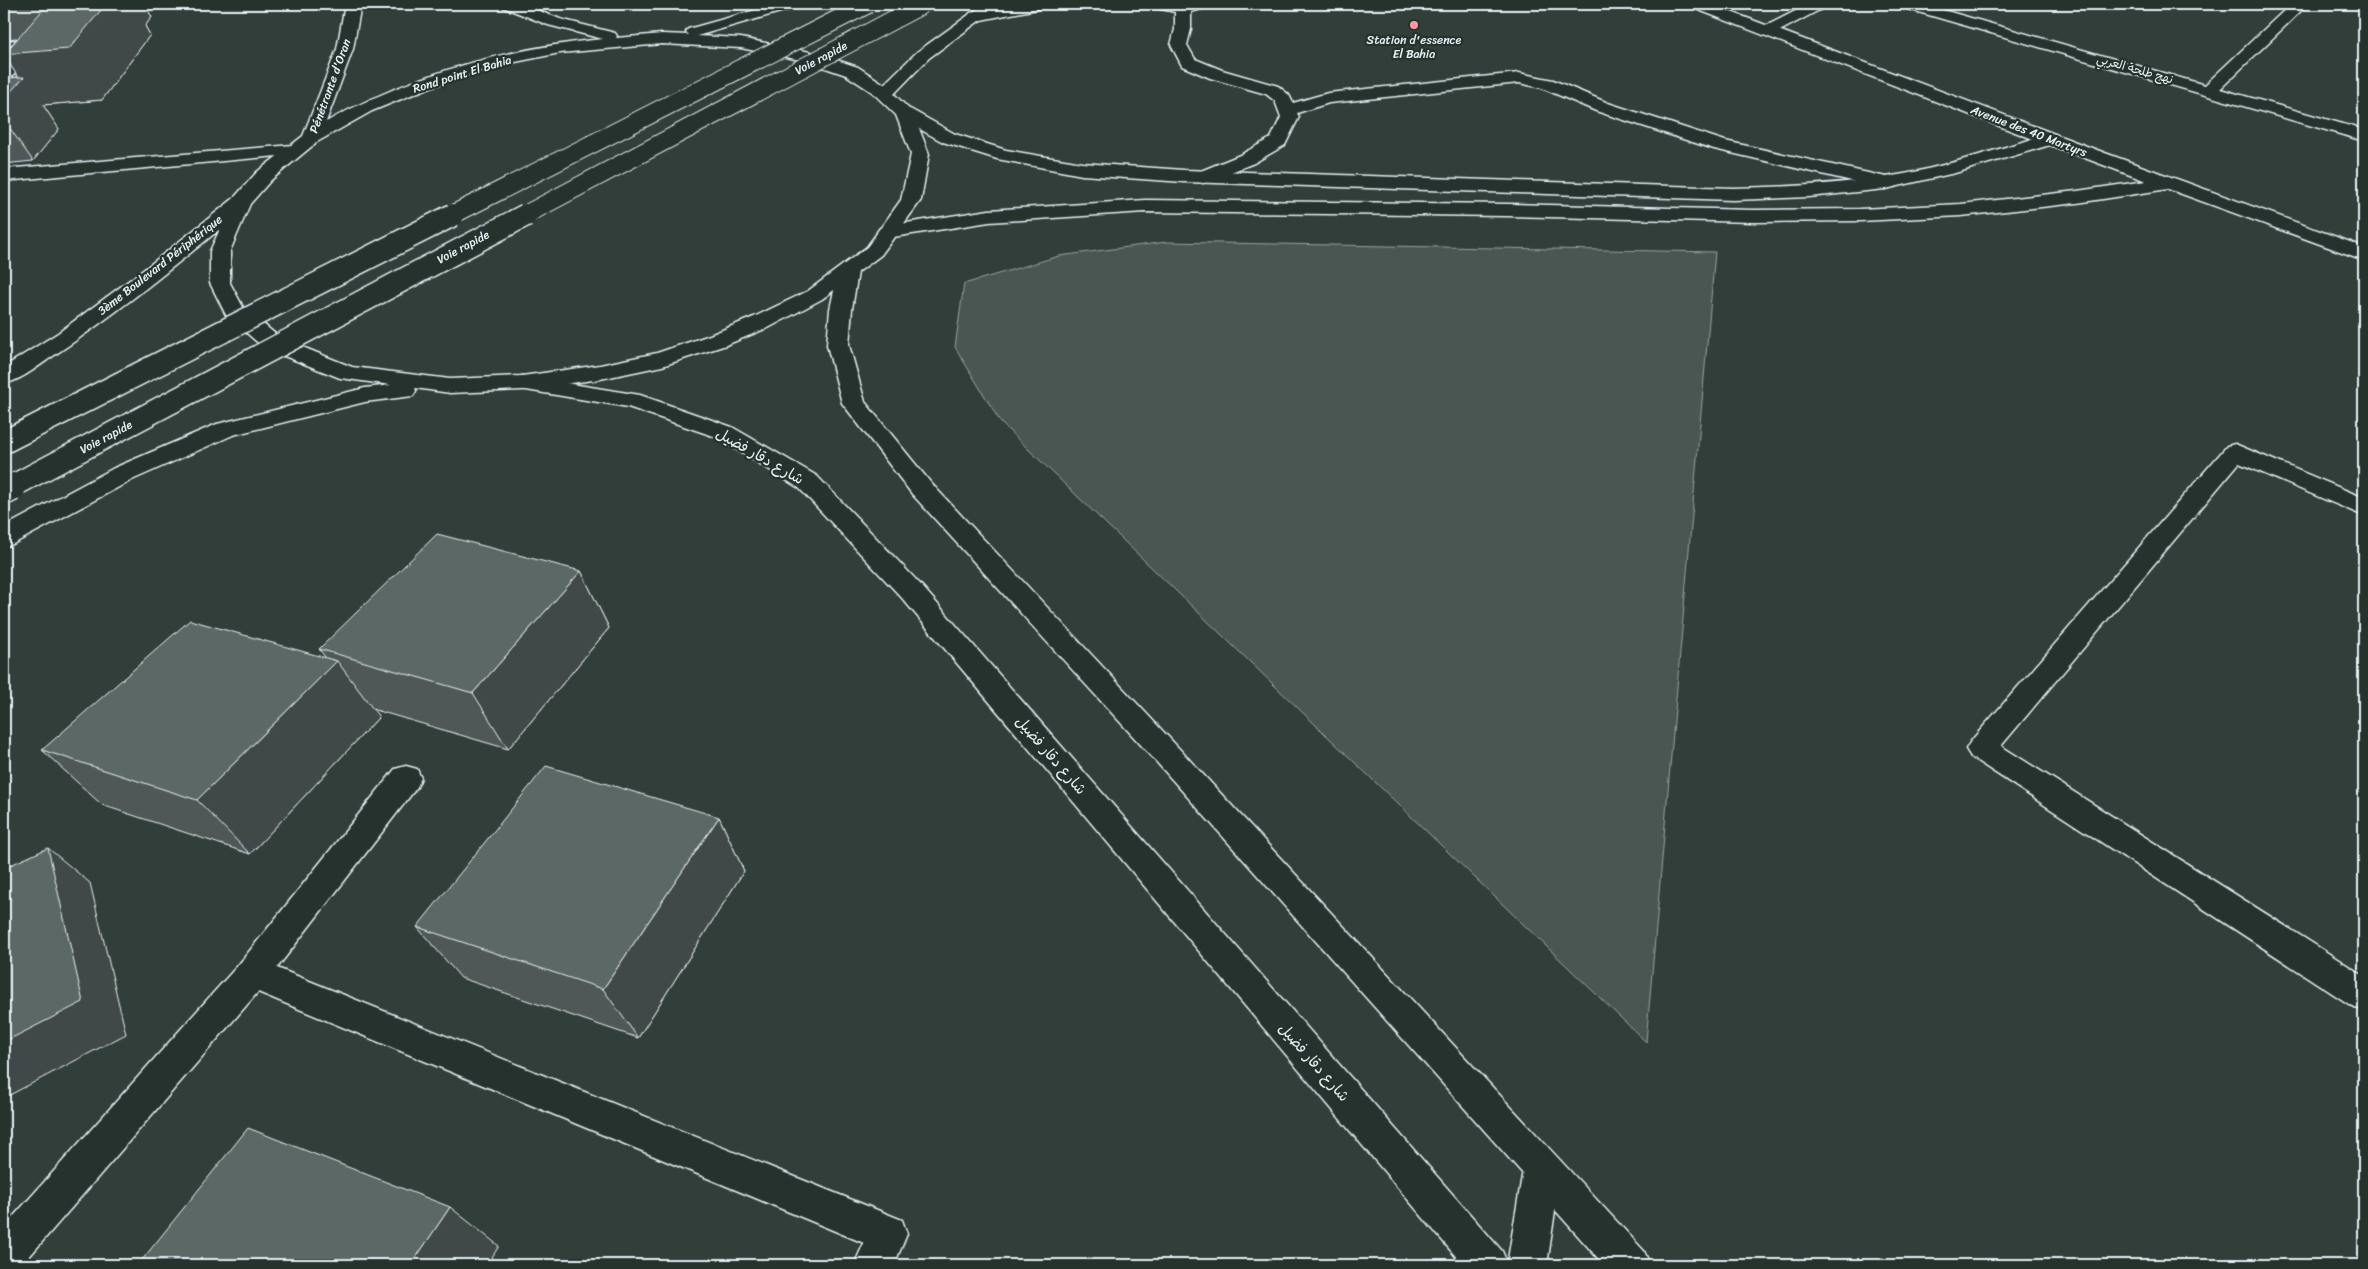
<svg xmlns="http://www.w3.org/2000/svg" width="2368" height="1269" viewBox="0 0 2368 1269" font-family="Sriracha,'Playpen Sans Arabic',sans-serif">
  <rect width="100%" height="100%" fill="#323e39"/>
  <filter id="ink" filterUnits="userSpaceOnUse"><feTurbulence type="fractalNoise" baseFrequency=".02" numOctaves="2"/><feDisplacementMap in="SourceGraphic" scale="10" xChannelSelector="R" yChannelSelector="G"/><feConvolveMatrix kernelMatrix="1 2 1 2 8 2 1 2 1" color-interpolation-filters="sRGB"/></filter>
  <g filter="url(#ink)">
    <!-- green -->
    <path fill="#495651" stroke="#98a4a4" d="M1166 242 1715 252 1646 1042 1001 423 955 347 964 284 1059 256Z"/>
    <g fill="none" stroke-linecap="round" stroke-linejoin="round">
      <!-- lane casing -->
      <g stroke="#e8f1f8" stroke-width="3">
        <path id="lane" d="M1015 4H1045L1037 9 976 21 970 19 968 16 970 13Z
          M1149 4H1211L1208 7 1191 12V29L1187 45 1195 59 1222 70 1278 86 1289 95 1293 103 1328 93 1519 73 1553 80 1608 103 1725 141 1886 177 1893 179 1895 183 1893 187 1886 189 1714 149 1596 111 1542 88 1519 83 1329 103 1297 113 1299 117 1285 145 1254 163 1203 183 1196 181 1194 177 1196 173 1240 155 1271 138 1281 117 1275 101 1266 94 1210 78 1182 66 1171 45 1175 29V12L1152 7Z
          M18 40 33 45 35 48 10 79 4 80V65L17 50 4 51V41Z"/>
      </g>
      <!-- street casing -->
      <g stroke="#e8f1f8" stroke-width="3">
        <path id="street" d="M1809 4H1828L1825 7 1774 34H1762L1760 31 1762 28Z
          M1898 4H1922L2205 85 2291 4H2308L2220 89 2364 130V141L1901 7Z
          M2235 444 2364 498V516L2239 463 2001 746 2364 976V1011L2352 1006 1971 757 1966 749 1971 741 2227 446Z
          M406 766 417 769 421 778 417 787 277 968 902 1220 907 1234 894 1265H854L864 1243 258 992 22 1265H4V1227L240 963 395 769Z
          M1542 1151 1555 1157 1561 1170 1547 1265H1507L1523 1170 1529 1157Z"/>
      </g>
      <!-- secondary casing -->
      <g stroke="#e8f1f8" stroke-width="3">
        <path id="secondary" d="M1688 4H1710L2105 153 2364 247V260L2168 189 2077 203 1961 216 1860 221 1753 222 1507 216 1145 212 989 222 887 238 880 236 877 232 880 228 887 226 989 210 1145 200 1507 204 1753 210 1860 209 1961 204 2077 191 2146 181 2050 145 1955 173 1885 189 1809 197 1733 200 1184 182 1082 175 997 159 943 142 898 117 895 113 898 109H910L955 134 1006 150 1082 163 1184 170 1733 188C1790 187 1848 184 1904 174 1948 166 1990 151 2033 139L1691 7Z
          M293 145 299 146 302 150 299 154 4 181V169Z"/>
      </g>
      <!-- primary casing -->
      <g stroke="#e8f1f8" stroke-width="3">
        <path id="primary" d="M848 266 855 268 858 272 852 309 849 345 865 402 930 482 1172 741 1644 1251 1650 1265H1604L1152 757 912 494 846 408 842 403 827 345 830 309 838 272 841 268Z
          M522 376 640 395 732 427 817 476 920 584 1502 1251 1508 1265H1463L902 598 799 488 716 437 628 407 514 388 511 383 514 378Z"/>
      </g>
      <!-- highway casing -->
      <g stroke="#e8f1f8" stroke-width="3">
        <path id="highway" d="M345 4H361L353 49 326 122C411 75 506 48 603 39L548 25 503 7 500 4H521L560 19 615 33 617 36 616 38 662 34 689 35 686 32 688 29 777 4H801L798 7 697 36 741 38 815 53 858 67 884 84 917 52 984 4H1002L929 58 894 94 913 113 929 154 921 200 881 255 822 299 770 327 726 345 662 366 600 379 522 390 450 393 415 388 416 391 413 396 365 402 233 435 132 480 13 544 4 547V527L114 468 217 424 365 388 391 385 340 378 264 348 226 315 210 283V251L220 229C167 272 113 316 56 354 41 364 22 380 4 384V367L58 333 146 268 233 199 257 172 303 136 337 49ZM662 44 741 48 805 61 846 75 872 92 896 115 911 154 901 200 867 247 808 291 754 317 710 335 657 353 600 365 522 376 450 379 352 367 280 338 243 307 230 283V251L250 204 271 180 317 142 372 111 433 86 496 66 560 53Z"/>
      </g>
      <!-- lane -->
      <use href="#lane" fill="#26332d" fill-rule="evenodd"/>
      <!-- street -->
      <use href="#street" fill="#26332d" fill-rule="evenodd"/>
      <!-- secondary -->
      <use href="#secondary" fill="#26332d" fill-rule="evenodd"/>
      <!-- primary -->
      <use href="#primary" fill="#26332d" fill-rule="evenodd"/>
      <!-- highway -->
      <use href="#highway" fill="#26332d" fill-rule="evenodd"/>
      <!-- highway-bridge-far2 casing -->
      <g stroke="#e8f1f8" stroke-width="20" stroke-linecap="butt">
        <path id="highway-bridge-far2" d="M450 216 868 4
          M523 216 923 4"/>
      </g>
      <!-- highway-bridge-far1 casing -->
      <g stroke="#e8f1f8" stroke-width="25" stroke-linecap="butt">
        <path id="highway-bridge-far1" d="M4 442 453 215
          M9 488 526 215"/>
      </g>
      <!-- highway-bridge casing -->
      <g stroke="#e8f1f8" stroke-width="31" stroke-linecap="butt">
        <path id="highway-bridge" d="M4 491 12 487"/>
      </g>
      <!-- highway-bridge-far2 -->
      <use href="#highway-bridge-far2" stroke="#26332d" stroke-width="18"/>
      <!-- highway-bridge-far1 -->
      <use href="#highway-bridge-far1" stroke="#26332d" stroke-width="22"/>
      <!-- highway-bridge -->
      <use href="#highway-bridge" stroke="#26332d" stroke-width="28"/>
    </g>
    <!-- wall -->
    <path fill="#4f5957" stroke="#e8f1f8" d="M4 4H144L152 17 145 26 150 35 102 100 43 105 59 129 33 161 4 164V78L18 77 4 55V53L17 38 4 39Z
      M581 571 609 628 508 749 372 709 379 717 250 854 102 805 42 750 326 658 319 649Z
      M719 817 744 871 638 1038 461 978 417 927Z"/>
    <!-- shaded-wall -->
    <path fill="#404947" stroke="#e8f1f8" d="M93 4H144L152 17 145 26 150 35 102 100 43 105 59 129 33 161 4 120V99L20 80 4 55V54Z
      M581 571 609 628 508 749 473 693Z
      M337 661 379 717 250 854 197 800Z
      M719 817 744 871 638 1038 603 989Z
      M48 848 90 883 126 1034 4 1098V1042Z
      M450 1207 499 1246 487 1265H411Z"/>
    <!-- building -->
    <path fill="#5c6865" stroke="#e8f1f8" d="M48 4H106L69 49 4 54Z
      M24 77 4 99V78Z
      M437 534 581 571 473 693 319 649Z
      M190 620 337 661 197 800 42 750Z
      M546 766 719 817 603 989 417 927Z
      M48 848 83 1002 4 1042V868Z
      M248 1128 450 1207 411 1265H138Z"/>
  </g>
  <!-- markers -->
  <circle fill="#ff9aa2" stroke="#26332d" stroke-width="2" cx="1414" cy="25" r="5"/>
  <g text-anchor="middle" stroke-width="4.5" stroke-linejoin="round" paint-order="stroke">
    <!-- far-poi labels -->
    <g font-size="12" fill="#e8f1f8" stroke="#26332d">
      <text x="1414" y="44">Station d'essence<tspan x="1414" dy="14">El Bahia</tspan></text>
    </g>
    <!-- far-street labels -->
    <g font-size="12" fill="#e8f1f8" stroke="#26332d">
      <text transform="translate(821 58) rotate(-28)" y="4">Voie rapide</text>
      <text transform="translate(2135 69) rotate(16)" y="4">نهج طلحة العربي</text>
      <text transform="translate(462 74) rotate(-17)" y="4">Rond point El Bahia</text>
      <text transform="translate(330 86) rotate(-70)" y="4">Pénétrante d'Oran</text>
      <text transform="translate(2029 131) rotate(21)" y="4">Avenue des 40 Martyrs</text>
      <text transform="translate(463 247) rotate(-28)" y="4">Voie rapide</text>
      <text transform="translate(160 265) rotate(-38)" y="4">3ème Boulevard Périphérique</text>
      <text transform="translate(106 437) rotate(-28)" y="4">Voie rapide</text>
    </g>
    <!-- street labels -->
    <g font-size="15" fill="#e8f1f8" stroke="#26332d">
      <text transform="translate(760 456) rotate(30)" y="5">شارع دقار فضيل</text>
      <text transform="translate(1051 755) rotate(49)" y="5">شارع دقار فضيل</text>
      <text transform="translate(1314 1062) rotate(49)" y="5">شارع دقار فضيل</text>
    </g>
  </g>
  <!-- margin -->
  <rect width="2368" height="1269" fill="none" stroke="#26332d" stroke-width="20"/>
  <rect x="10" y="10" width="2348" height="1249" fill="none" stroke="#e8f1f8" stroke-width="2" filter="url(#ink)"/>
</svg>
